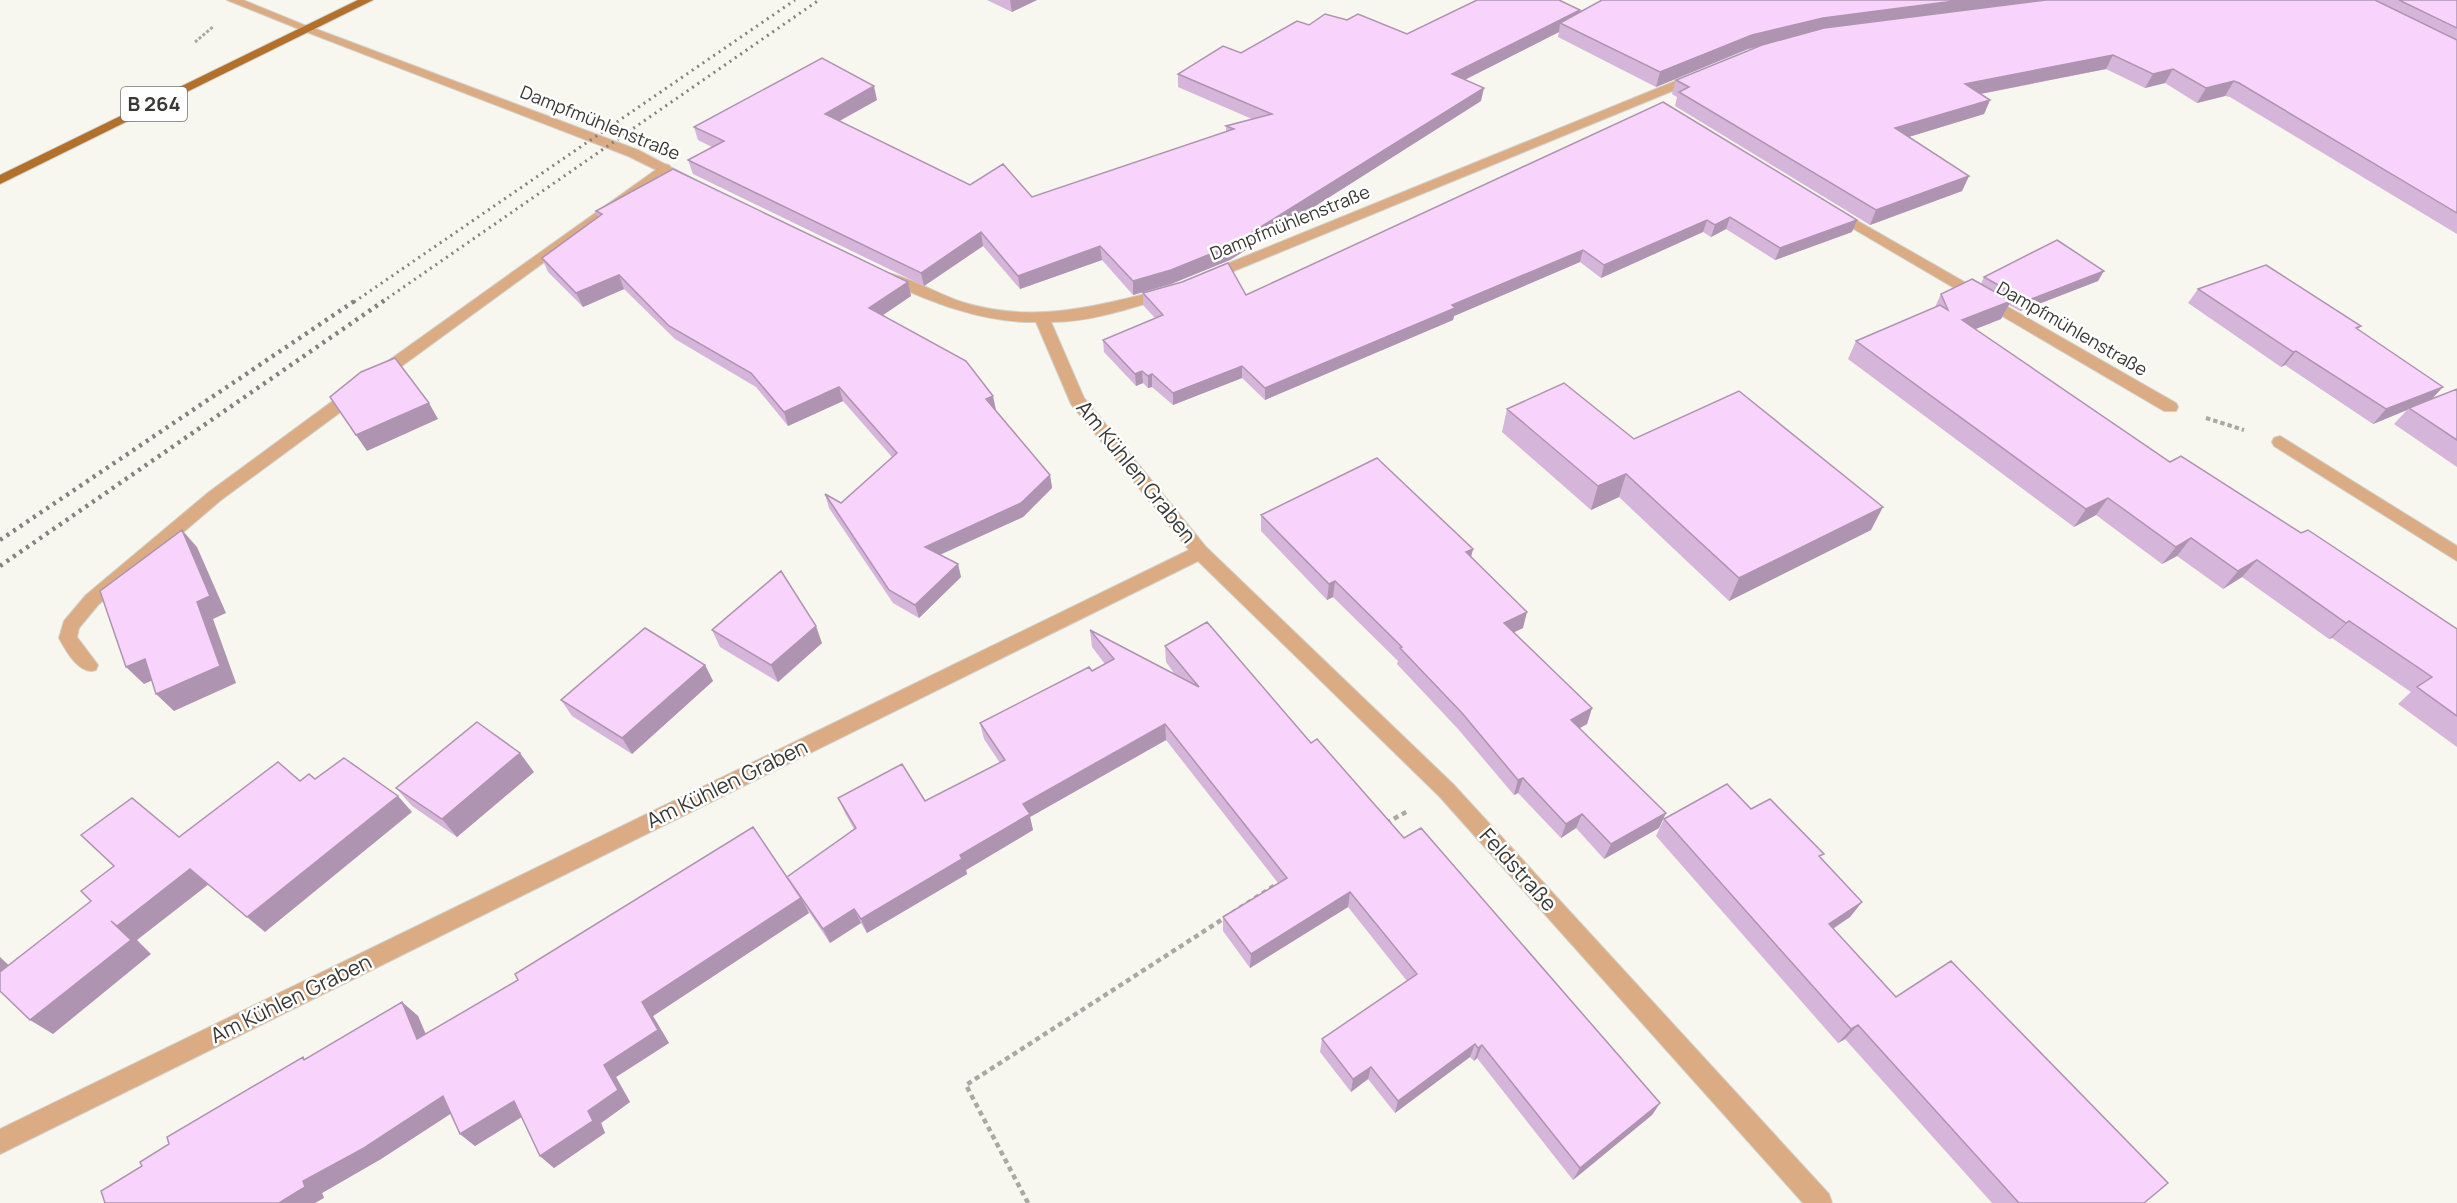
<svg xmlns="http://www.w3.org/2000/svg" width="2457" height="1203" viewBox="0 0 2457 1203" font-family="Manrope,sans-serif">
  <rect width="100%" height="100%" fill="#f7f6ef"/>
  <g fill="none" stroke-linecap="round" stroke-linejoin="round">
    <!-- service casing -->
    <g stroke="#d1d0ca" stroke-width="2">
      <path id="service" d="M664 164 669 165 671 168 669 171 384 379H374L371 375 374 371Z
        M355 388 361 389 363 393 361 397 221 500 98 605 79 628 77 637 98 665 96 670C80 676 66 651 59 638L64 621 86 595 209 492 349 389Z"/>
    </g>
    <!-- minor casing -->
    <g stroke="#d1d0ca" stroke-width="2">
      <path id="minor" d="M308 26 638 150 697 181 690 185 685 184 628 156 304 31V27Z
        M1695 73 1701 77 1699 80 1212 280 1207 281 1200 277 1202 274Z
        M1835 208 2176 403 2178 407 2176 411H2164L1830 215 1828 212Z
        M888 273C914 279 939 295 965 303 1037 324 1096 306 1165 289L1170 290 1172 293 1170 296C1132 308 1091 322 1051 322L1084 398 1206 547 1453 784 1829 1194 1832 1203H1803L1439 796 1198 561 0 1154V1129L1189 550 1071 404 1036 322C982 323 931 302 883 280L881 277 883 274Z
        M2280 436 2457 546V561L2274 446 2272 442 2274 438Z"/>
    </g>
    <!-- tertiary casing -->
    <g stroke="#d1d0ca" stroke-width="2">
      <path id="tertiary" d="M227 0H243L314 29 312 31H304Z"/>
    </g>
    <!-- primary casing -->
    <g stroke="#d1d0ca" stroke-width="2">
      <path id="primary" d="M358 0H373L0 184V175Z"/>
    </g>
    <!-- path-far2 -->
    <path stroke="#a9a8a3" stroke-width="3" stroke-dasharray="3 2" stroke-linecap="butt" d="M195 42 214 26"/>
    <!-- path-far1 -->
    <path stroke="#a9a8a3" stroke-width="4" stroke-dasharray="4.5 3" stroke-linecap="butt" d="M2206 418 2244 430"/>
    <!-- path -->
    <path stroke="#a9a8a3" stroke-width="4.5" stroke-dasharray="5 4" stroke-linecap="butt" d="M1386 823 1408 811
      M1028 1203 966 1085 1277 884"/>
    <!-- service -->
    <use href="#service" fill="#dbac83" fill-rule="evenodd"/>
    <!-- minor -->
    <use href="#minor" fill="#dbac83" fill-rule="evenodd"/>
    <!-- tertiary -->
    <use href="#tertiary" fill="#dbac83" fill-rule="evenodd"/>
    <!-- primary -->
    <use href="#primary" fill="#b2702a" fill-rule="evenodd"/>
    <!-- rail-far1 -->
    <path stroke="#83827e" stroke-width="3" stroke-dasharray="2 4.5" stroke-linecap="butt" d="M354 302 795 0
      M382 302 819 0"/>
    <!-- rail -->
    <path stroke="#83827e" stroke-width="4.5" stroke-dasharray="3 5" stroke-linecap="butt" d="M0 540 356 300
      M0 566 385 300"/>
  </g>
  <!-- wall -->
  <path fill="#d5b5d9" d="M987 0H1037L1012 12Z
    M1602 0H2457V234L2230 97 2225 96 2197 103 2165 83 2145 88 2106 69 1981 94 1990 100 1984 114 1908 137 1969 176 1962 191 1870 225 1675 106 1677 97 1672 94 1676 80 1760 46 1748 49 1656 87 1558 37 1559 32 1465 80 1481 101 1230 260 1171 284 1133 295 1102 260 1020 289 983 246 924 286 693 174 688 160 712 147 698 140 694 127 877 100 840 121 970 185 1032 197 1226 132V126L1252 119 1178 87V74L1241 53 1309 25 1407 34 1580 10 1579 13Z
    M1663 102 1852 232 1775 260 1726 229 1711 237 1703 232 1601 278 1580 262 1454 316 1453 320 1265 400 1242 378 1173 405 1152 387 1148 388 1143 383 1136 386 1104 352 1103 340 1155 318 1143 305V293L1246 295Z
    M596 211 908 282 911 296 882 315 996 410H995L1050 475 1052 488 1023 517 940 555 958 564 961 577 919 618 893 603 829 508 825 494 841 503 892 457 843 401 788 426 756 387 675 339 624 289 583 307 548 272 542 258 598 217Z
    M1984 277 2098 281 2020 311 2009 305 2001 319 1975 329 2170 462 2301 533 2457 629V747L2398 704 2411 692 2332 638 2329 639 2242 577 2223 589 2177 556 2162 564 2096 515 2074 527 1848 359 1856 341 1935 307 1941 294 1981 284Z
    M2198 289 2361 326 2358 329 2432 398 2457 389V467L2394 424 2407 410 2373 424 2285 365 2281 367 2188 303Z
    M1507 409 1634 439 1871 530 1729 601 1619 497 1591 510 1502 432Z
    M1261 515 1473 549 1471 556 1523 628 1514 632 1592 708 1587 724 1579 728 1666 813 1659 828 1604 859 1576 828 1561 838 1518 793 1514 795 1458 729 1397 664 1398 661 1333 597 1327 600 1261 531Z
    M712 630 822 643 778 682 720 647Z
    M1090 630 1176 676 1166 662 1165 646 1311 743 1660 1103 1652 1115 1573 1180 1477 1058 1474 1061 1470 1057 1395 1113 1368 1079 1351 1092 1320 1052 1322 1039 1407 981 1348 907 1250 968 1223 931V917L1278 883 1166 740 1030 817 1033 830 966 870 967 874 867 933 861 923 830 943 807 909 809 913 653 1016 669 1043 616 1077 630 1102 601 1123 605 1133 554 1168 540 1156 522 1117 475 1146 460 1134 450 1114 381 1159 322 1193 324 1198 142 1166 402 1002 418 1016 426 1034 789 881 854 829 845 813 838 798 925 801 1000 763 984 739 980 723 1105 664 1092 647Z
    M705 665 713 681 632 754 572 716 561 700Z
    M534 772 457 837 412 806 396 788Z
    M1751 809 1821 858 1862 902 1850 917 1833 929 1896 997 2144 1203H1992L1845 1039 1838 1043 1656 836 1664 819Z"/>
  <!-- shaded-wall -->
  <path fill="#ae94b0" d="M1010 0H1037L1012 12Z
    M1962 0H2062L1818 32 1748 49 1656 87 1660 72 1752 35 1823 18Z
    M1580 10 1577 22 1560 23 1559 32 1450 87 1452 74Z
    M2113 55 2106 69 1959 98 1965 84Z
    M2173 69 2165 83 2145 88 2153 74Z
    M2234 81 2225 96 2197 103 2206 88Z
    M874 86 877 100 828 127 825 114Z
    M1484 88 1481 101 1230 260 1171 284 1133 295V281Z
    M1990 100 1984 114 1889 143 1895 128Z
    M1969 176 1962 191 1870 225 1876 210Z
    M1730 217 1726 229 1711 237 1715 225Z
    M1707 220 1703 232 1601 278 1604 265Z
    M1857 220 1852 232 1775 260 1780 248Z
    M981 232 983 246 924 286 921 273Z
    M1100 246 1102 260 1020 289 1018 276Z
    M1583 250 1580 262 1454 316 1453 320 1265 400V388L1452 305Z
    M2104 271 2098 281 2020 311 2026 301Z
    M619 275 624 289 583 307 576 293Z
    M908 282 911 296 873 322 869 308Z
    M2011 301 2001 319 1953 338 1962 320Z
    M2296 351 2285 365 2281 367 2293 352Z
    M1242 366V378L1173 405V393Z
    M1142 371 1143 383 1136 386 1135 374Z
    M1152 374V387L1148 388V376Z
    M839 387 843 401 788 426 784 412Z
    M2443 387 2430 401 2409 408 2407 410 2373 424 2386 409Z
    M993 396 996 410 988 413 986 399Z
    M429 403 438 419 367 451 356 435Z
    M1626 474 1619 497 1591 510 1598 486Z
    M1050 475 1052 488 1023 517 928 560 925 547Z
    M2108 498 2096 515 2074 527 2086 509Z
    M1883 507 1871 530 1729 601 1739 578Z
    M182 530 197 547 226 613 213 619 236 683 174 711 156 694Z
    M2191 538 2177 556 2162 564 2176 547Z
    M1473 549 1469 565 1466 552Z
    M2257 560 2242 577 2223 589 2238 571Z
    M958 564 961 577 919 618 915 605Z
    M1335 581 1333 597 1327 600 1329 584Z
    M1527 612 1523 628 1500 639 1504 623Z
    M2349 621 2332 638 2329 639 2346 623Z
    M816 626 822 643 778 682 771 665Z
    M145 659 162 676 144 684 126 667Z
    M705 665 713 681 632 754 622 738Z
    M1592 708 1587 724 1566 736 1571 720Z
    M1165 724 1166 740 1030 817 1033 830 966 870 967 874 867 933 861 919 960 855 1023 804Z
    M520 753 534 772 457 837 442 819Z
    M1523 778 1518 793 1514 795 1518 780Z
    M398 796 412 812 265 932 247 917Z
    M1666 813 1659 828 1604 859 1611 844Z
    M1582 814 1576 828 1561 838 1566 824Z
    M190 869 209 884 137 940 151 954 53 1034 30 1020 111 921Z
    M1350 892 1348 907 1250 968 1251 954Z
    M801 898 809 913 653 1016 669 1043 616 1077 630 1102 601 1123 605 1133 554 1168 540 1156 588 1111 604 1065 642 1002Z
    M1862 902 1850 917 1817 939 1829 924Z
    M854 909 861 923 830 943 823 929Z
    M0 957 17 973 0 986Z
    M402 1002 418 1016 433 1052 417 1039Z
    M1858 1025 1845 1039 1838 1043 1851 1029Z
    M1475 1044 1470 1057 1395 1113 1398 1101Z
    M1482 1045 1477 1058 1474 1061 1478 1048Z
    M1371 1067 1368 1079 1351 1092 1353 1079Z
    M443 1096 458 1109 381 1159 322 1193 324 1198 315 1203H279L303 1181Z
    M514 1101 528 1113 475 1146 460 1134Z
    M1660 1103 1652 1115 1573 1180 1580 1168Z"/>
  <!-- building -->
  <path fill="#f8d3fc" stroke="#ae94b0" stroke-width="1.5" d="M1477 0H1559L1580 10 1452 74 1484 88 1230 246 1171 270 1133 281 1100 246 1018 276 981 232 921 273 688 160 724 141 694 127 822 58 874 86 825 114 970 185 1003 164 1032 197 1234 129 1226 126 1272 114 1178 74 1223 46 1241 53 1297 21 1309 25 1325 14 1347 20 1358 14 1407 34Z
    M1602 0H1962L1823 18 1752 35 1660 72 1560 23Z
    M2046 0H2375L2457 40V213L2239 83 2234 81 2206 88 2173 69 2153 74 2113 55 1965 84 1990 100 1895 128 1969 176 1876 210 1679 92 1689 87 1676 80 1762 45 1824 28Z
    M2399 0H2457V28Z
    M1663 102 1857 220 1780 248 1730 217 1715 225 1707 220 1604 265 1583 250 1452 305 1455 308 1265 388 1242 366 1173 393 1152 374 1148 376 1142 371 1135 374 1103 340 1163 315 1143 293 1182 282 1228 263 1246 295Z
    M673 169 908 282 869 308 966 361 993 396 986 399 1050 475 1021 503 925 547 958 564 915 605 889 590 825 494 841 503 897 453 839 387 784 412 751 373 669 326 619 275 576 293 542 258 602 214 596 211Z
    M2057 240 2104 271 2026 301 1984 277Z
    M2266 265 2361 326 2356 328 2443 387 2386 409 2296 351 2293 352 2198 289Z
    M1972 279 2011 301 1962 320 2170 462 2181 456 2301 533 2308 530 2457 629V716L2417 687 2432 677 2349 621 2346 623 2257 560 2238 571 2191 538 2176 547 2108 498 2086 509 1856 341 1940 305 1948 310 1941 294Z
    M395 358 429 403 356 435 330 397 361 372Z
    M1564 383 1634 439 1739 391 1883 507 1739 578 1626 474 1598 486 1507 409Z
    M2457 389V440L2409 408Z
    M1377 458 1473 549 1466 552 1527 612 1504 623 1592 708 1571 720 1666 813 1611 844 1582 814 1566 824 1523 778 1518 780 1462 713 1400 648 1402 647 1335 581 1329 584 1261 515Z
    M182 530 210 596 197 602 220 666 156 694 145 659 126 667 100 591Z
    M781 571 816 626 771 665 712 630Z
    M1207 622 1311 743 1317 739 1404 838 1421 828 1660 1103 1580 1168 1482 1045 1478 1048 1475 1044 1398 1101 1371 1067 1353 1079 1322 1039 1417 974 1350 892 1251 954 1223 917 1287 878 1165 724 1023 804 1030 814 960 855 962 859 861 919 854 909 823 929 787 877 856 828 838 798 902 764 925 801 1005 760 980 723 1089 667 1092 671 1114 659 1090 630 1199 687 1165 646Z
    M645 628 705 665 622 738 561 700Z
    M477 722 520 753 442 819 396 788Z
    M344 758 398 796 247 917 190 869 117 926 111 921 131 940 30 1020 0 991V972L91 901 81 891 114 866 81 835 132 798 179 837 278 762 300 781 309 774 315 779Z
    M1727 784 1751 809 1770 799 1824 854 1819 856 1862 902 1829 924 1896 997 1951 961 2168 1183 2144 1203H2019L1858 1025 1851 1029 1664 819Z
    M753 827 801 898 642 1002 658 1030 604 1065 618 1090 588 1111 593 1121 540 1156 514 1101 460 1134 443 1096 364 1148 303 1181 305 1187 279 1203H105L101 1191 142 1166 140 1162 169 1144 167 1137 303 1057 304 1060 402 1002 417 1039 518 980 515 974Z"/>
  <g text-anchor="middle" stroke-width="5" stroke-linejoin="round" paint-order="stroke">
    <!-- far-street labels -->
    <g font-size="18" fill="#383835" stroke="#fff">
      <text transform="translate(600 123) rotate(22)" y="6">Dampfmühlenstraße</text>
      <text transform="translate(1290 223) rotate(-22)" y="6">Dampfmühlenstraße</text>
      <text transform="translate(2072 329) rotate(30)" y="6">Dampfmühlenstraße</text>
    </g>
    <!-- shield labels -->
    <rect fill="#fff" stroke="#747472" stroke-width="1.5" x="121" y="87" width="66" height="34" rx="4.5"/>
    <g font-size="20" font-weight="bold" fill="#383835">
      <text x="154" y="111">B 264</text>
    </g>
    <!-- street labels -->
    <g font-size="21" fill="#383835" stroke="#fff">
      <text transform="translate(1136 472) rotate(51)" y="7">Am Kühlen Graben</text>
      <text transform="translate(727 784) rotate(-26)" y="7">Am Kühlen Graben</text>
      <text transform="translate(1518 870) rotate(48)" y="7">Feldstraße</text>
      <text transform="translate(291 999) rotate(-26)" y="7">Am Kühlen Graben</text>
    </g>
  </g>
</svg>
